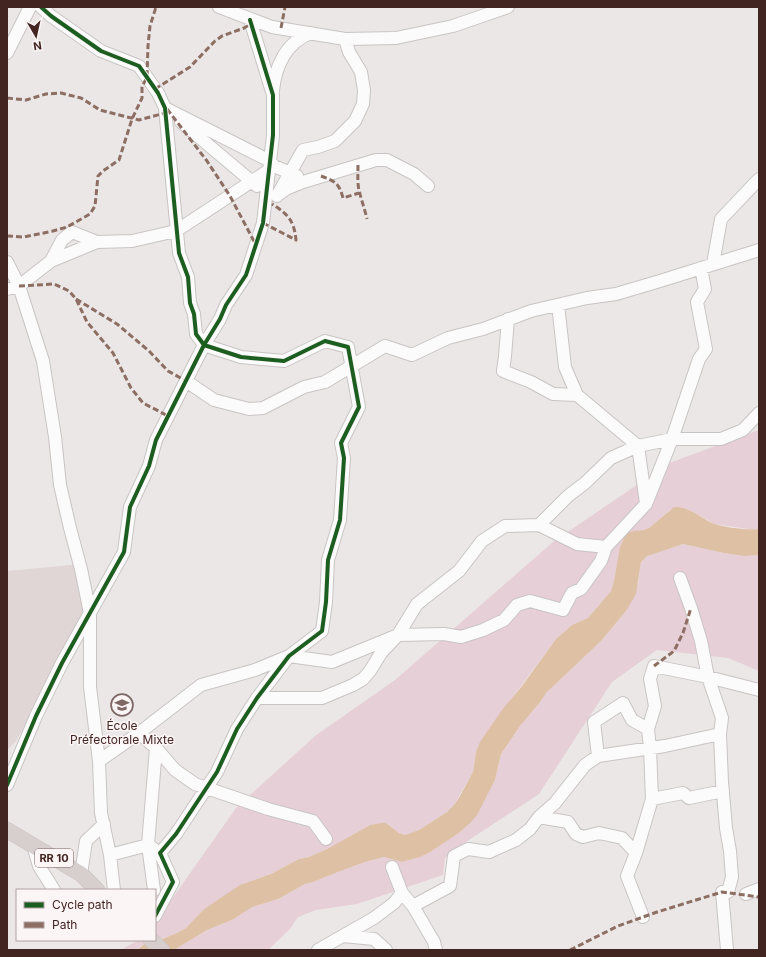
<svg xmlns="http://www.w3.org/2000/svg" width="766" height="957" viewBox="0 0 766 957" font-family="Inter,sans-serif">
  <rect width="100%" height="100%" fill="#ece7e7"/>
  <!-- built -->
  <path fill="#e0d6d6" d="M82 564 85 615 16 741 7 750V571Z"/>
  <!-- green -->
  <path fill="#e6cfd7" d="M759 430V529H748L714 524 690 510 679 507 670 510 649 528 644 530H639L622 542 614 581 611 591 588 618 572 625 556 639 515 694 476 752 473 772 454 805 447 812 419 830 405 835 399 833 386 823 370 825 329 848 309 857 299 859 271 874 245 883 204 909 186 928 177 933 141 946 137 950H121L138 940H155V923L236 808 315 736 395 680 553 542 669 463Z
    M683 544 724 553 744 556 759 555V671L728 658 657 650 612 682 539 794 463 844 445 858 443 875 357 904 316 910 298 917 290 929 268 950H174L207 930 234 919 252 907 278 899 305 884 313 882 338 872 365 862 384 857 402 862 420 857 459 833 471 822 495 780 501 754 520 726 541 701 546 693 601 641 626 611 638 584 641 562 647 555Z"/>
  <!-- water -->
  <path fill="#dec0a4" d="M674 507C689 506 699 517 712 523 726 528 744 530 759 529V555L744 556 724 553 683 544 647 556 641 562 636 594 626 611 601 641 546 693 541 701 520 726 501 754 495 780 477 815 471 822 459 833 430 852 420 857 402 862 384 857 365 862 338 872 313 882 305 884 278 899 252 907 234 919 207 930 174 950H137L146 943 162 939 177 933 186 928 204 909 240 885 271 874 299 859 309 857 329 848 370 825 381 823H386L399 833 405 835 419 830 447 812 454 805 460 796 473 772 476 752 480 742 502 710 522 686 556 639 572 625 588 618 611 591 614 581 620 547 624 538 628 533 633 531 644 530 649 528Z"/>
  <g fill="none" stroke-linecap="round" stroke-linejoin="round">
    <!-- minor casing -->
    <g stroke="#c9c4c4" stroke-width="14">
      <path id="minor" d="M41 7 51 16 101 51 139 66 158 93 165 108 179 253 188 277 190 303 194 314 196 334 204 345 241 357 284 361 325 341 348 347 359 407 341 443 344 458 340 520 328 560 326 602 322 631 289 656 257 698 237 729 217 772 176 834 160 853 173 882 155 916
        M219 7 272 27 345 39 396 38 453 26 508 7
        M7 53 30 7
        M273 91C275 67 286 42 311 33
        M167 109 270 161 274 166 297 176
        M181 122 257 186
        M279 194 286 189 303 182 376 160H387L414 174 428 186
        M277 196 303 150 318 147 335 141 355 121 363 104 364 90 361 72 349 52 345 39
        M51 261 62 240 72 232 97 242
        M7 262 19 286 43 361 55 437 60 485 70 528 81 569 90 613V687L99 761 101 813 110 855 114 890
        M713 264 721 219 759 179
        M7 289 19 286 51 261 97 242 132 241 176 231 269 170
        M558 305 565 367 577 395 638 446 646 503
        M508 319 505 356 503 371 531 382 553 394 577 395
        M186 381 214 400 249 409 263 408 304 387 325 382 385 346 412 355 448 338 483 329 531 311 587 298 616 294 660 281 759 250
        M539 525 577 544 606 547 646 504 672 439 699 359 706 349 697 302 705 289 701 268
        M680 578 691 608 701 641 708 677 722 718 720 734 722 782 726 828 730 851 732 877 728 892
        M257 698H322L353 685 363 679 370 671 381 653 398 635 417 604 459 571 482 541 505 526 539 525 568 496 585 483 611 458 638 446 672 439H721L743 430 759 413
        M139 733 156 748 175 770 195 784 268 809 313 821 326 839
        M598 756 594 722 623 703 632 720 648 729
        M99 761 139 733 201 685 255 670 289 656 332 662 398 635 444 634 461 637 483 630 504 620 517 605 530 601 563 610 572 593 581 589 601 561 606 547
        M7 785 36 716 62 663 124 552 130 507 149 466 156 440 204 345 220 319 226 305 246 275 263 223 273 135V95L250 20
        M652 799 683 793 689 798 723 791
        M539 817 568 822 576 834 583 837 599 833 622 838 636 853
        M33 845 39 866 54 890
        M110 855 148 845 154 849
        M392 867 402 893 413 906 434 942 436 950
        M81 874 86 841 104 824
        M154 890 148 845 156 748
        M722 892 727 950
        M746 894 759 889
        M413 906 450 886 454 856 468 849 489 852 516 840 530 829 539 817 555 803 585 765 598 756 665 746 720 734
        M643 917 627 876 636 853 652 799 650 748 648 729 655 706 650 679 654 666 708 677 759 690
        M343 936 374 939 386 950
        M318 950 374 918 394 903 402 893"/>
    </g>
    <!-- major casing -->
    <g stroke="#cbc2c1" stroke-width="16">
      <path id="major" d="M7 830 81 874 97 890
        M151 940 162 950"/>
    </g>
    <!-- minor -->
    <use href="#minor" stroke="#fcfbfb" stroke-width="12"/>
    <!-- major -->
    <use href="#major" stroke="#d7cece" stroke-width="15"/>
    <!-- quiet -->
    <path stroke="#8d6e63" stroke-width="3" stroke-dasharray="6 3" stroke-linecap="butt" d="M281 28 285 7
      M155 89 190 67 215 41 222 36 244 28 251 24
      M7 98 26 100 46 94 61 93 81 98 100 110 139 120 165 113
      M167 109 207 161 230 196 256 245
      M358 165C358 175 357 185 360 194 362 202 365 210 367 219
      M321 176C335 181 339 183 343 198L359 193
      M263 223 296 240C294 221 289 215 272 204
      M7 236 24 237 53 231 67 227 90 214 95 206 98 176 103 171 119 160 132 119 142 98V87L147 77 148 46 150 26 156 7
      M19 286 54 284 69 291 76 299 87 322 113 353 131 388 143 403 168 416
      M76 299 117 324 149 351 168 371 186 381
      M654 666 674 651 683 633 691 608
      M570 950 618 926 657 912 722 892 759 897"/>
    <!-- cycleway casing -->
    <g stroke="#fbf5f6" stroke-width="6">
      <path id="cycleway" d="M41 7 51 16 101 51 139 66 158 93 165 108 179 253 188 277 190 303 194 314 196 334 204 345 241 357 284 361 325 341 348 347 359 407 341 443 344 458 340 520 328 560 326 602 322 631 289 656 257 698 237 729 217 772 176 834 160 853 173 882 155 916
        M7 785 36 716 62 663 124 552 130 507 149 466 156 440 204 345 220 319 226 305 246 275 263 223 273 135V95L250 20"/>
    </g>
    <!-- cycleway -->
    <use href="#cycleway" stroke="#1b5e20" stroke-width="4"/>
  </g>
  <!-- icons -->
  <defs>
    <g id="school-ring" transform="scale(1.15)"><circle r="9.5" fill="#fbf5f6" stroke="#7e6866" stroke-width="1.5"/><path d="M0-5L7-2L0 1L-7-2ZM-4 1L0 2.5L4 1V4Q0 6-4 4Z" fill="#7e6866"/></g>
  </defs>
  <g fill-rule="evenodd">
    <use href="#school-ring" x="122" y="705"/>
  </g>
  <g text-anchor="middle" stroke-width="3" stroke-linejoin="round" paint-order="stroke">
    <!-- shield labels -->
    <rect fill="#fbf5f6" stroke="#7a6361" stroke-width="1" x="35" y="849" width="38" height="18" rx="3"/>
    <g font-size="11" font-weight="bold" fill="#422421">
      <text x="54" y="862">RR 10</text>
    </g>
    <!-- poi labels -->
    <g font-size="12" fill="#422421" stroke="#fbf5f6">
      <text x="122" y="730">École<tspan x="122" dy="14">Préfectorale Mixte</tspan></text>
    </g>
  </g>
  <!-- border -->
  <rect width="766" height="957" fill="none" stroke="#422421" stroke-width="16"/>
  <!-- legend -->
  <rect x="16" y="889" width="140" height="52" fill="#fbf5f6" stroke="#b1a1a1"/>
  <rect x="24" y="902" width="20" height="6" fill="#1b5e20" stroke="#b1a1a1"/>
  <text x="52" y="909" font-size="12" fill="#422421">Cycle path</text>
  <rect x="24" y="922" width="20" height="6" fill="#8d6e63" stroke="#b1a1a1"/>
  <text x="52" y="929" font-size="12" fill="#422421">Path</text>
  <!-- north arrow -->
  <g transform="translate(36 36) rotate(171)" stroke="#fbf5f6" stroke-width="3" paint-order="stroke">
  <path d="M0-3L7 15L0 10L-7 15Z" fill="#422421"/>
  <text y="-6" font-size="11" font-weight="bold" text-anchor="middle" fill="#422421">N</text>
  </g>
</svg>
